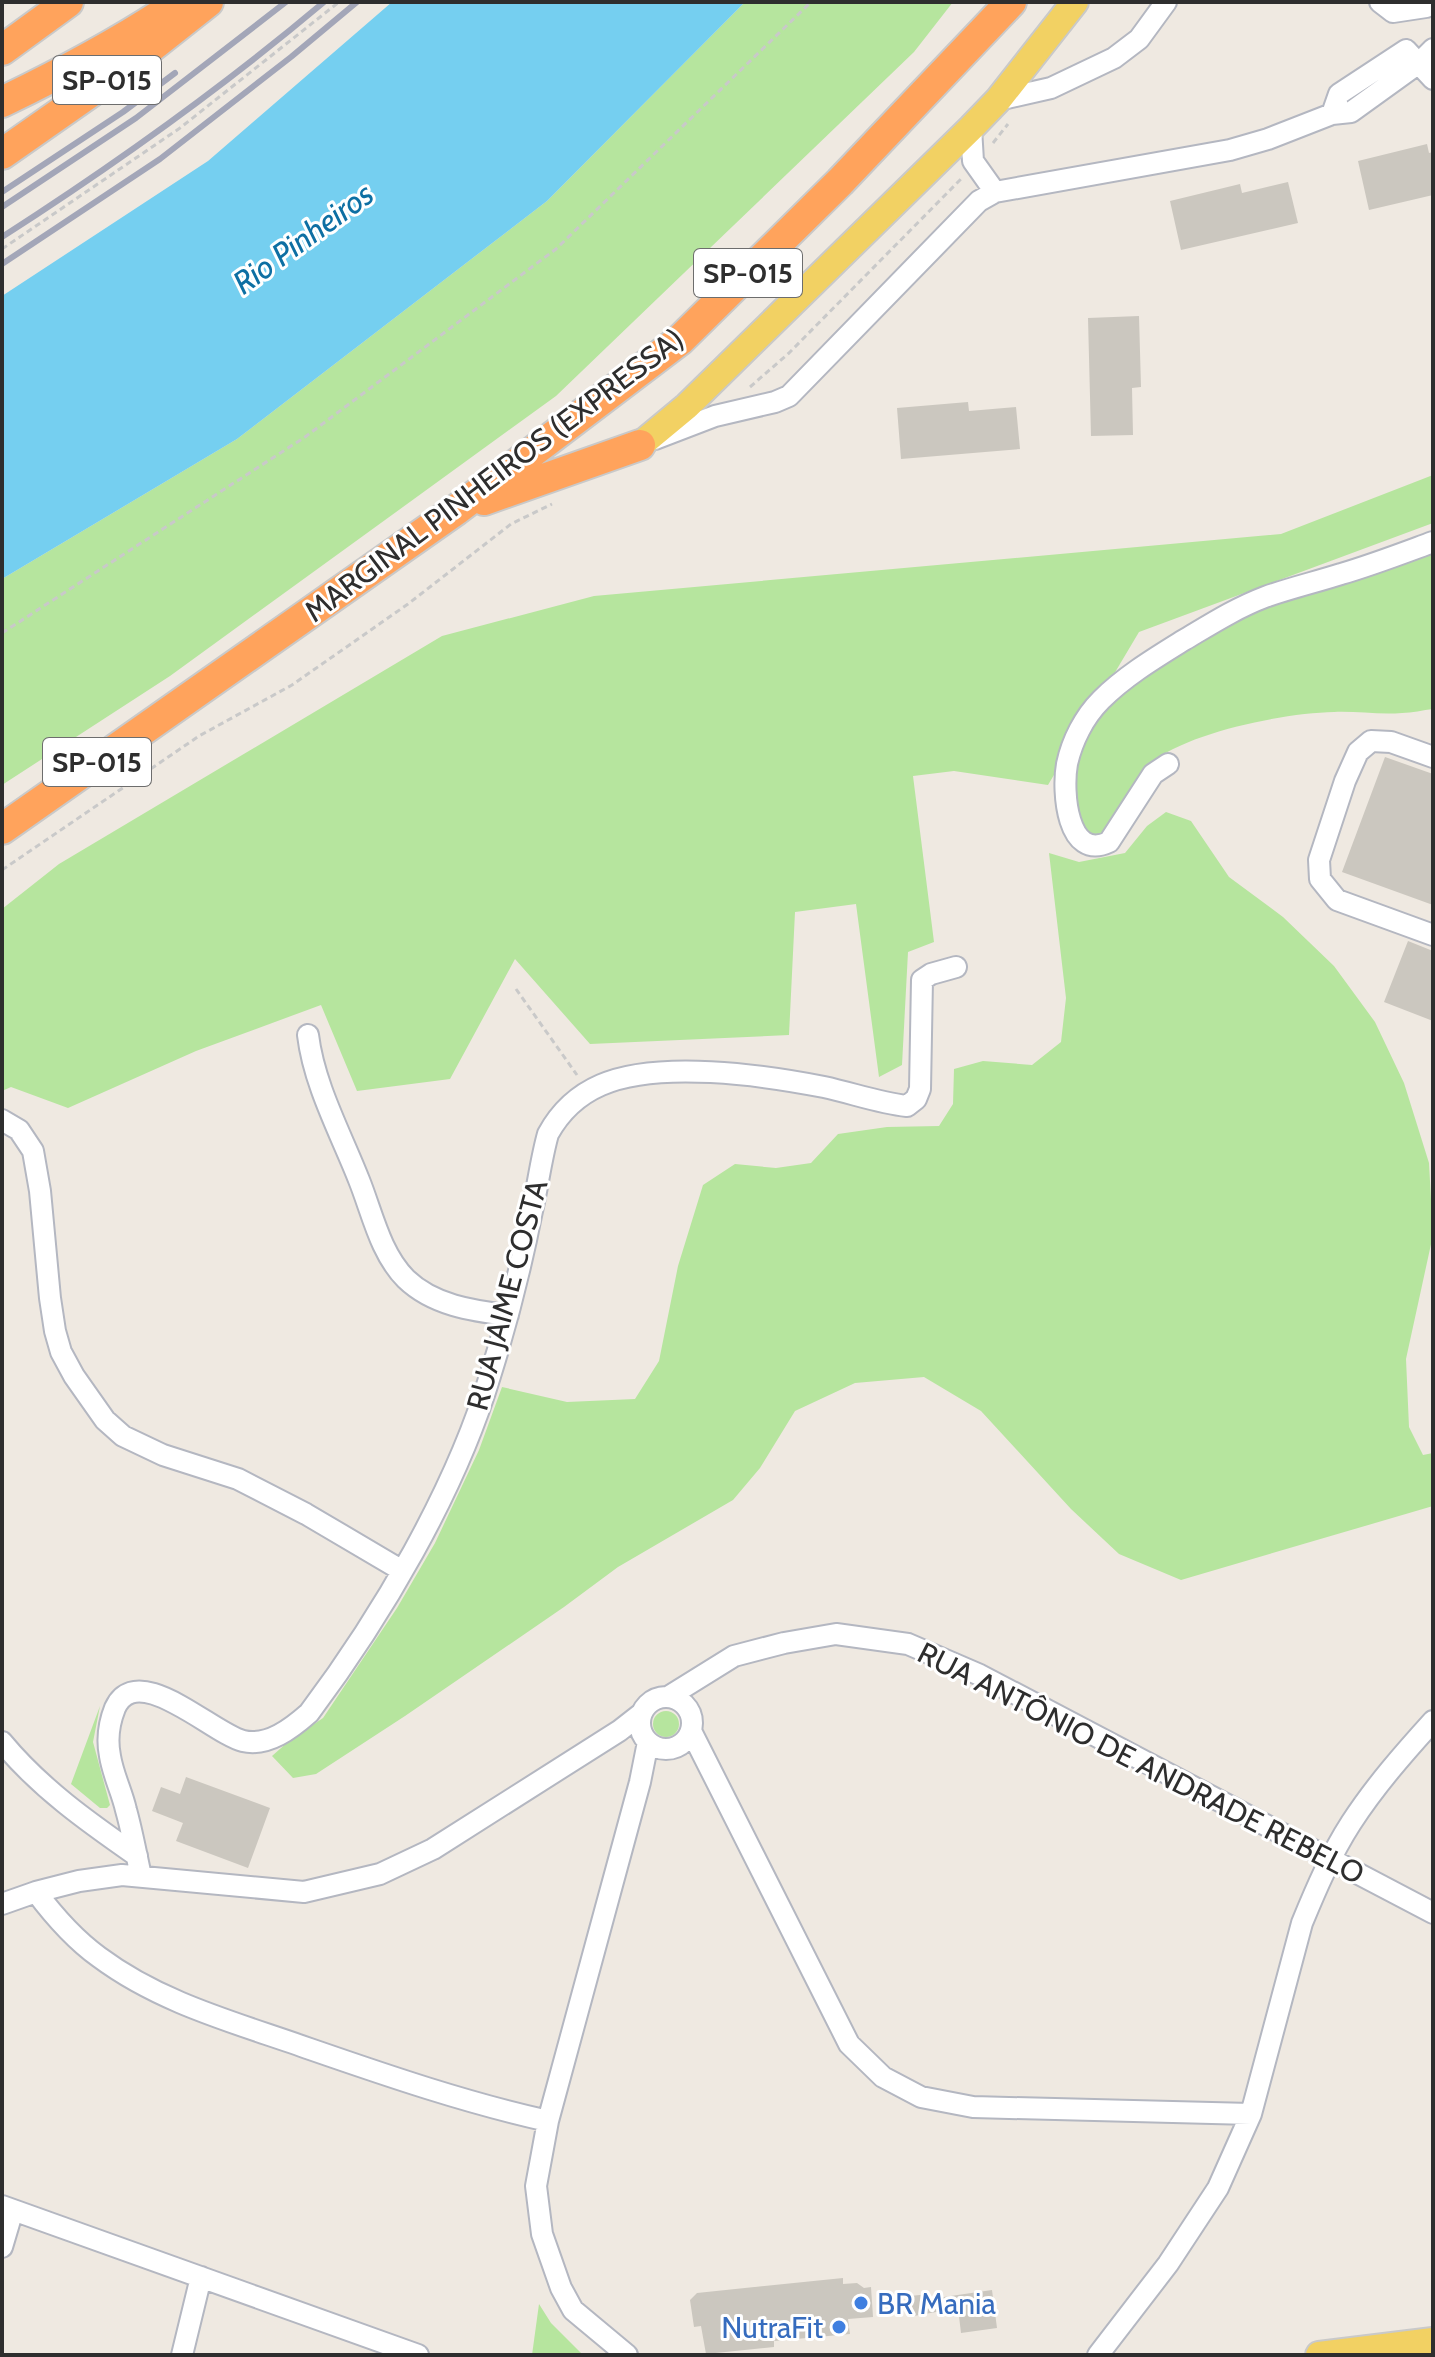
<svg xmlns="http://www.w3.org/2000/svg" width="1435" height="2357" viewBox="0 0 1435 2357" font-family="Cabin,sans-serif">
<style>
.green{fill:#b6e59e}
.water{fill:#75cff0}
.building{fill:#cbc7bf}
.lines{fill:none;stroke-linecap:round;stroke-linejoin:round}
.minor-casing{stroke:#b4b7c1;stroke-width:24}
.major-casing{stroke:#c9c9c9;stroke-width:30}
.highway-casing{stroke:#c9c9c9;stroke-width:34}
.path{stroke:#c9c9c9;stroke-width:3;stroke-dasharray:6 4;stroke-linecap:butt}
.minor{stroke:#fff;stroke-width:20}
.major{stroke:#f2d163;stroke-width:26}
.highway{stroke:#ffa35c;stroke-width:30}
.rail{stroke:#a3a6b8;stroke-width:6}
.shop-dot{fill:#3f7fe0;stroke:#fff;stroke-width:3}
.labels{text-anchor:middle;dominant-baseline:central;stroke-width:6;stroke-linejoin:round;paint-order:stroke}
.shield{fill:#fff;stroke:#6d6d6d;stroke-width:2}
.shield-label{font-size:28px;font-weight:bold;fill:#2e2e2e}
.street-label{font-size:30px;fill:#2e2e2e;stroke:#fff}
.shop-label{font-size:30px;fill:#366cbe;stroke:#fff;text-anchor:start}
.water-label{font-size:32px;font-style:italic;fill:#0d6fa3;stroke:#fff}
</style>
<rect width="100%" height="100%" fill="#efe9e1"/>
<path class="green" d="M745 2H953L914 52 556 396 170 676 2 785V579L237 439 547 201Z
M1433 475V523L1139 632 1048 785 954 771 913 776 934 942 908 952 902 1065 879 1077 856 904 795 912 789 1035 590 1044 515 959 450 1079 357 1091 321 1005 196 1051 68 1108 11 1087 2 1091V909L59 864 442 636 594 596 1281 534Z
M1433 552V709C1423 710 1412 713 1402 713 1380 715 1356 711 1334 712 1284 713 1188 732 1149 764L1103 835C1085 836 1080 823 1077 807 1062 729 1130 684 1188 649 1207 637 1227 624 1247 615 1279 602 1313 593 1346 583 1376 574 1404 563 1433 552Z
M1166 812 1191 821 1229 877 1283 917 1334 966 1375 1022 1404 1083 1429 1163 1433 1235 1406 1359 1409 1427 1423 1455 1433 1453V1506L1181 1580 1119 1554 1071 1509 981 1411 924 1377 855 1383 795 1411 760 1468 733 1500 618 1567 564 1607 405 1716 316 1774 293 1778 272 1756 289 1741 323 1718 397 1608 435 1543 479 1450 502 1387 567 1402 635 1399 659 1361 678 1266 703 1185 735 1164 776 1168 811 1163 838 1134 887 1127 939 1126 953 1104 954 1069 983 1061 1032 1065 1061 1042 1066 998 1049 853 1079 862 1125 853 1147 826Z
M100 1706 93 1742 110 1805 107 1808H100L71 1784Z
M653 1724a13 13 0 1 1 26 0a13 13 0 1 1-26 0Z
M539 2304 551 2323 583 2355H532Z"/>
<path class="water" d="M392 2H745L547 201 237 439 2 579V296L208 161Z"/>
<path class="building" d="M1427 144 1429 153 1433 152V195L1369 210 1358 161Z
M1288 182 1298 223 1181 250 1170 201 1240 184 1242 193Z
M1139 316 1141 387 1132 388 1133 435 1091 436 1088 318Z
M968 402 969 411 1016 407 1020 449 901 459 897 408Z
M1385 757 1433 774V905L1342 872Z
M1408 941 1433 951V1021L1384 1002Z
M186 1777 270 1808 248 1868 176 1841 183 1823 152 1811 161 1787 180 1794Z
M843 2278V2284L857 2283 864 2288 871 2287 873 2317 848 2319 850 2334 774 2341V2347L706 2354 701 2326 694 2327 690 2300 697 2293Z
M992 2290 997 2328 961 2333 958 2308 914 2316 910 2296 929 2294 930 2299Z"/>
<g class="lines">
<g class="minor-casing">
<path id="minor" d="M1380 2 1393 12 1426 7 1433 3
M998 100 1051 88 1114 58 1139 39 1166 2
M1332 114 1339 94 1406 50 1433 79
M971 128 973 161 995 192
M655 439 715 416 775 402 789 396 979 201 995 192 1230 150 1268 139 1332 114 1351 112 1419 63 1433 49
M1433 757 1391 742 1371 741 1358 752 1345 781 1319 860 1320 879 1337 900 1433 935
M1168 764 1153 774 1109 842C1067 862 1062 791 1067 764 1072 741 1084 717 1101 700 1125 676 1155 658 1184 640 1211 624 1236 608 1265 597 1290 588 1316 582 1341 574 1372 565 1403 553 1433 542
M308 1035C314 1085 341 1134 359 1180 372 1212 380 1253 406 1279 433 1305 472 1311 508 1315
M2 1120 19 1130 33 1151 40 1191 50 1298 55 1331 61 1352 74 1376 105 1420 123 1436 163 1455 238 1479 306 1514 401 1570
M668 1697 734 1656 784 1643 836 1634 908 1644 980 1675 1433 1913
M640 1723a26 26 0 1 1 52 0a26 26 0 1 1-52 0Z
M691 1731 849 2044 883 2077 921 2097 973 2107 1251 2114
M2 1742C40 1788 88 1822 137 1856
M141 1876C136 1854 132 1831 126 1810 122 1792 113 1775 110 1756 107 1741 109 1723 115 1708 137 1659 213 1734 243 1741 268 1747 292 1728 309 1713 381 1617 455 1492 490 1376 507 1322 521 1267 532 1211 538 1185 541 1159 548 1134 560 1112 578 1095 601 1085 658 1060 763 1075 824 1087 852 1093 879 1103 907 1106L916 1099 920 1089 922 980 931 974 956 967
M36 1892C54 1916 74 1939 99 1957 162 2004 237 2023 310 2049 388 2076 467 2103 548 2121
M2 1904 36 1892 79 1881 122 1875 304 1892 380 1874 433 1849 619 1731 642 1713
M2 2206 418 2355
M2 2247 13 2210
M182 2355 201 2277
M627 2355 573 2310 561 2288 542 2234 536 2186 548 2121 640 1782 648 1742
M1098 2355 1168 2264 1218 2188 1251 2114 1302 1923C1316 1889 1331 1854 1351 1823 1375 1786 1404 1753 1433 1721"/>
</g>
<g class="major-casing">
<path id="major" d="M640 445 687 406 971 128 998 100 1075 2
M1319 2355 1433 2341"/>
</g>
<g class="highway-casing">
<path id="highway" d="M2 50 68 2
M2 102C60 74 117 44 171 8
M2 154 122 70 208 2
M484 500 640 445
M2 829 456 510 680 340 840 182 1011 2"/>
</g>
<path class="path" d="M993 143 1008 124
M2 249 180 128 339 2
M750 387 789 353 961 179
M2 633 305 437 556 249 811 2
M2 870 199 736 292 685 408 604 511 524 552 504
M516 989 577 1075"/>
<use href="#minor" class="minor"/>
<use href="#major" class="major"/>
<use href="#highway" class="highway"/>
<path class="rail" d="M2 192 123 112 175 73
M2 207 136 118 286 2
M2 237C114 165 222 88 324 2
M2 264 160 159 291 57 357 2"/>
</g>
<g class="shop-dot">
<circle cx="861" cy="2303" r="8"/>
<circle cx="839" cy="2327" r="8"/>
</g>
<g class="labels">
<g class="shield">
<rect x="53" y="56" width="108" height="48" rx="6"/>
<rect x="694" y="249" width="108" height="48" rx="6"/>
<rect x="43" y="738" width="108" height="48" rx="6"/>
</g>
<g class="shield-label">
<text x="107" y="80">SP-015</text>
<text x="748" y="273">SP-015</text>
<text x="97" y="762">SP-015</text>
</g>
<g class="street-label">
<text transform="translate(494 475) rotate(-37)">MARGINAL PINHEIROS (EXPRESSA)</text>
<text transform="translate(507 1295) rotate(-75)">RUA JAIME COSTA</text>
<text transform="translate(1141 1763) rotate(27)">RUA ANTÔNIO DE ANDRADE REBELO</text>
</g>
<g class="shop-label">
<text x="877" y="2303">BR Mania</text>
<text x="823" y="2327" text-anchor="end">NutraFit</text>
</g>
<g class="water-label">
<text transform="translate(303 238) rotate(-36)">Rio Pinheiros</text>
</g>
</g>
<rect width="1435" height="2357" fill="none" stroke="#2e2e2e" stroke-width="8"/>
</svg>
